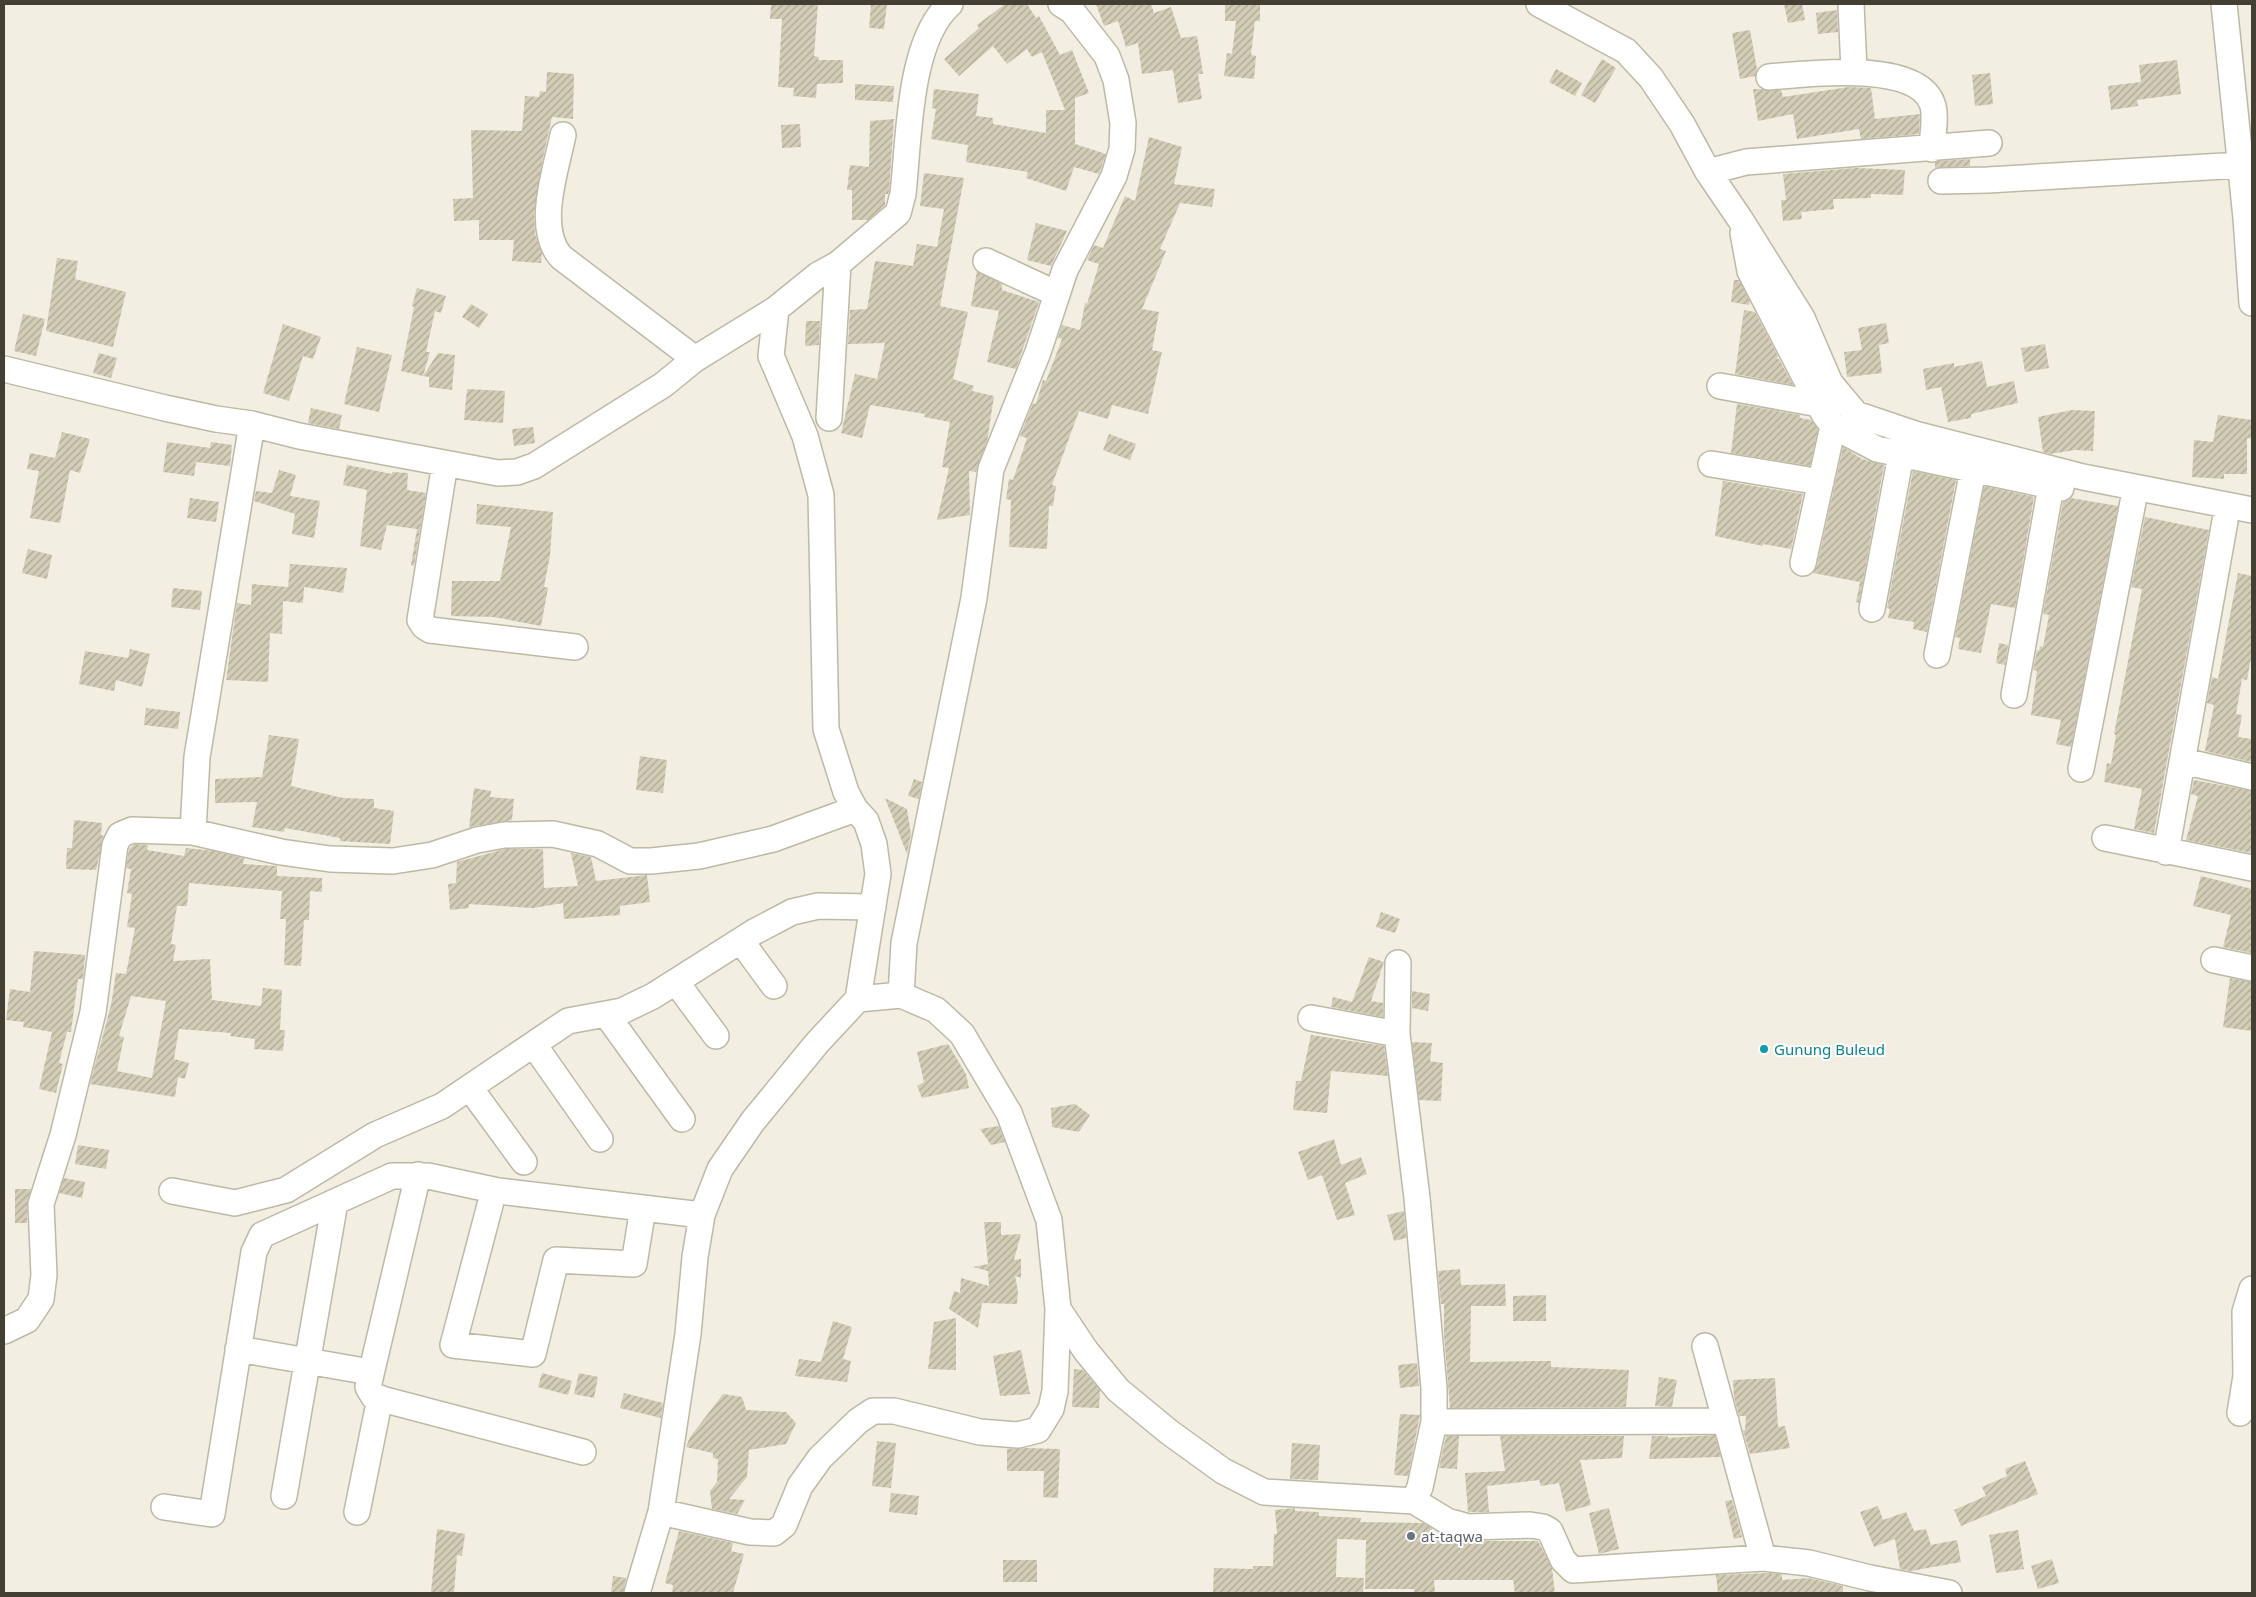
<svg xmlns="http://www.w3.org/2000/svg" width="2256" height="1597" viewBox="0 0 2256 1597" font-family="'Noto Sans',sans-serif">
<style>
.building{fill:url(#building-hatch);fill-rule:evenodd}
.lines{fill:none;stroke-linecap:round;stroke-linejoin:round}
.minor-casing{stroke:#bdb9a4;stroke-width:28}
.minor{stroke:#fff;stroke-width:25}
.culture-dot{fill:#0f9aa8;stroke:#fff;stroke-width:2}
.worship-dot{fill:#6b7280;stroke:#fff;stroke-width:2}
.labels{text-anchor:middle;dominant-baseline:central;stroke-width:4;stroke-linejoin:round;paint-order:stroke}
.culture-label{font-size:15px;fill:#0d838f;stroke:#fff;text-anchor:start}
.worship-label{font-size:15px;fill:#5b616d;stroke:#fff;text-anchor:start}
</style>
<defs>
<pattern id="building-hatch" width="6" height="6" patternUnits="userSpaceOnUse" patternTransform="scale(1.25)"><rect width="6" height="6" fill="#d3cdb7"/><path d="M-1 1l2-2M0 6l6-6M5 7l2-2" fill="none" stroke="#ada895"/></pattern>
</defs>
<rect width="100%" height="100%" fill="#f2efe2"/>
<path class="building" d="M771 4H818L814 56 819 57 818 60H843V83L817 84 816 98 793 96 794 88 778 87 782 19H770Z
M871 4H887L884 29 869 28Z
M1005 4H1027L1036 18 1039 16 1060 55 1072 50 1089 93 1075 98V144L1106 154 1099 174 1074 167 1066 191 1026 178 1028 172 966 162 968 145 931 139 936 109 932 108 934 89 979 94 976 116 993 118V124L1046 133V110H1065L1042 52 1032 57 1027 49 1007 64 993 46 959 76 944 59 979 28 977 25Z
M1096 4H1151L1154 13 1171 7 1181 38 1197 36 1203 74H1198L1202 99 1178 103 1173 70 1142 74 1138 43 1126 47 1118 21 1104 26Z
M1225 4H1260V21H1255L1251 55 1256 56 1254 79 1224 76 1227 53 1232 54 1236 21H1225Z
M1784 4H1802L1805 20 1788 23Z
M1837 10 1838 32 1818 34 1816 13Z
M1750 30 1757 69 1755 76 1740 79 1732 33Z
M1602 59 1616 68 1595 103 1581 95Z
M2177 60 2181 94 2137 100 2138 106 2111 110 2108 86 2141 82 2139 65Z
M1556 69 1582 83 1575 96 1549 82Z
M547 72 574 74 573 119 552 117 542 162 534 214 535 234 542 253 541 263 512 261 514 240H479V220L454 221 453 199 473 198 471 130 522 131 525 96 539 97 540 91 546 92Z
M1990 73 1993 104 1975 106 1972 75Z
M855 84 894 86 893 102 855 100Z
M1849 87 1871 88 1875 119 1920 114 1919 134 1861 139 1859 129 1797 139 1793 114 1758 121 1753 89 1781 90 1783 97Z
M894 119 889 191 888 194H885V205L868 220H852V190H847L850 165 869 167 870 121Z
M800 124 801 147 782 148 781 125Z
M1149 137 1182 147 1174 184 1215 189 1212 207 1180 203 1160 249 1166 251 1142 309 1159 312 1152 350 1162 352 1148 414 1112 405 1108 419 1079 411 1052 485 1056 486 1053 506H1049L1047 549 1009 547 1011 500 1006 499 1009 479 1013 480 1027 438 1020 436 1033 403 1036 404 1043 380 1046 381 1062 339 1058 338 1062 325 1080 330 1085 303 1087 304 1099 264 1087 260 1094 245 1103 248 1125 196 1135 201Z
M1970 159V166L1935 168V163L1939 161Z
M1856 168 1905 170 1903 195 1871 194V198L1833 199 1834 209 1801 212 1802 219 1783 221 1781 200H1786L1783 174Z
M924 173 964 178 940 306 968 312 953 379 974 386 972 391 994 396 987 442 976 472 969 471 970 515 937 520 949 468 942 467 950 422 924 417 925 414 870 405 862 438 841 433 855 374 877 379 885 343 848 344 850 310 867 309 875 261 913 266 917 244 937 247 944 209 920 206Z
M1036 223 1067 231 1051 266 1027 260Z
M57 258 78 261 75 279 126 292 113 347 46 331Z
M977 271 1002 284V290L1039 302 1016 369 987 362 999 311 971 306Z
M1734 280H1739L1750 301 1749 305 1731 302Z
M417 288 446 296 441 313 435 311 426 352H430L423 376 401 371 414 307 412 306Z
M471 304 488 314 479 328 462 317Z
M1744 310 1755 312 1778 356 1777 359H1779L1793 385 1735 374Z
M23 314 45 319 36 356 14 351Z
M806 321H820L819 345 805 346Z
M1886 323 1889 343 1879 345 1882 373 1847 377 1844 352 1862 350 1858 328Z
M283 324 321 337 313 359 303 356 289 401 263 393Z
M2045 344 2049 368 2025 372 2021 348Z
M357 347 392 355 379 412 344 404Z
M99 353 117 358 111 378 93 373Z
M438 353 455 355 452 390 429 387V377L423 376Z
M1982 361 1987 387 2014 381 2018 403 1971 414V418L1948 422 1941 387 1926 390 1923 369 1954 363V367Z
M467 389 505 391 503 423 464 420Z
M1737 404 1800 415V418L1811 420 1818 429 1810 466 1731 453Z
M311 408 342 415 339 429 308 423Z
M2072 410 2095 411 2093 451 2075 450 2050 454 2043 452 2038 417Z
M2218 415 2252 420V439L2247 438V474H2224V479L2192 477 2194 440 2213 442Z
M533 427 535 443 514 446 512 429Z
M62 432 90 439 80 473 70 470 60 523 30 518 39 471 27 469 30 453 55 458Z
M1109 434 1136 444 1130 460 1103 450Z
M167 442 210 448 211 442 232 445 230 466 196 462 194 476 163 472Z
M1843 447 1862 459 1884 465 1859 603 1856 602 1860 582 1813 573 1817 566Z
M347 465 392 474V472L408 473 407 490 426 493 414 566 411 565 417 529 387 525 381 550 360 546 367 490 343 485Z
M279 470 296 475 290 496 320 501 314 538 292 534 295 514 254 501 256 491 272 493Z
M1913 471 1956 480 1927 632 1913 629 1914 622 1888 618 1890 609 1887 608Z
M1723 481 1803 494 1791 549 1763 544V546L1715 536Z
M1984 486 2034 497 2015 608 1991 604 1981 653 1958 649 1960 638 1955 637Z
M190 498 219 502 216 522 187 518Z
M2071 498 2118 506 2071 747 2056 744 2061 720 2031 715 2037 671 2033 670 2037 650 2039 651 2040 646 2043 647 2049 615 2043 614 2063 502Z
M477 504 553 512 550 555 544 587 548 588 541 626 494 617 451 616 452 581H500L511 527 476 524Z
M2145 517 2209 530 2154 833 2134 829 2142 789 2104 782 2107 763 2111 764 2116 735 2114 734 2142 589 2131 587Z
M28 549 52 555 47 579 22 573Z
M290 564 347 568 343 593 304 587 303 603 283 601 282 634 270 633 268 682 226 680 237 603 251 605 252 584 288 587Z
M2238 573 2252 576V653L2247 680 2242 679 2236 714 2242 715 2238 737 2252 739V762L2205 751 2214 705 2207 703 2212 677 2218 679Z
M173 588 202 591 200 610 171 607Z
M1999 643 2008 645 2005 665 1996 663Z
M130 649 150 654 142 687 116 680 114 691 79 684 85 651 128 658Z
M146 708 180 712 178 729 144 725Z
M269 735 299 739 291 786 343 798 374 799V808L394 811 390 844 340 841V838L285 828 284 832 252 827 257 802 215 803V779L262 777Z
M640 756 667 760 663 793 636 790Z
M914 779 922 782 919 799 908 796Z
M2194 780 2252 791V853L2186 840 2198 796 2191 794Z
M474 788 491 791 490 797 514 799 512 820 469 827Z
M885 798 907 809 911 834 907 854Z
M74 820 102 823 101 835 104 836 96 870 66 869 67 848H72Z
M135 844 148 845 147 850 184 856 186 848 214 851 244 858 243 864 277 866V876L322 878V892L310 891 309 920H304L301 966 284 965 286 919H280L282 891 189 883 187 906H177L171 944 176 945 173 961 210 959 212 1000 261 1006 263 988 282 990 280 1030H285L283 1051 254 1049 255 1039 230 1036 231 1033 179 1029 174 1059 189 1063 185 1079 178 1077 175 1097 90 1084 111 1005 116 973 126 974 135 928 127 927 132 894 127 893 131 869 126 868 129 849ZM131 996 166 1001 152 1078 117 1071 124 1037 119 1036Z
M505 849H543L544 888 578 886 571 853 591 857 596 881 647 875 650 902 620 906V915L564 919 563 903 533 908 469 904V908L450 910 448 884 456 883 457 862Z
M2201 876 2252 889V953L2223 947 2231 915 2193 906Z
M1381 912 1400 919 1395 933 1376 927Z
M34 951 85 955 83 979H78L71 1032H67L59 1063 63 1064 56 1093 39 1089 52 1032 23 1027 24 1022 6 1020 10 989 30 992Z
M1369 957 1384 962 1371 1001 1383 1003V1017L1331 1007 1333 997 1352 1002Z
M2230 978 2252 982V1031L2223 1027Z
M1412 991 1430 994 1428 1011 1412 1008Z
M1311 1035 1384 1046 1388 1076 1331 1071 1327 1113 1293 1110 1296 1081H1301Z
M1412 1042 1432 1043 1430 1061 1443 1063 1441 1101 1419 1100Z
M948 1044 966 1074 969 1088 922 1098 917 1086 924 1082 917 1052Z
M1075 1104 1090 1115 1079 1132 1052 1127 1051 1108Z
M999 1126 1005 1142 991 1145 980 1129Z
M1334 1139 1341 1165 1361 1157 1367 1174 1345 1183 1355 1215 1337 1220 1322 1175 1308 1180 1298 1152Z
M78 1145 109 1150 106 1169 75 1164Z
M64 1178 85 1182 82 1198 59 1193Z
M15 1189H31L27 1204V1223H15Z
M1404 1211 1406 1238 1394 1241 1387 1215Z
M984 1222H1001V1235L1021 1234 1014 1260 1021 1259V1278L1015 1276 1018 1292 1017 1304 982 1303 978 1328 949 1309 954 1291 960 1293 961 1278 989 1286 988 1271 973 1267 988 1264Z
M1460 1269 1461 1285 1505 1284 1506 1306H1471L1470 1362 1551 1361V1367L1629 1370 1626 1407 1450 1408 1444 1334V1304H1441L1438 1271Z
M1546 1295V1321H1513V1296Z
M956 1318V1370L928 1369 934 1322Z
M833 1321 852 1327 843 1359 851 1361 847 1382 795 1376 799 1359 821 1362Z
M1021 1350 1030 1394 1000 1396 993 1356Z
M1417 1363 1419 1386 1400 1388 1398 1365Z
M1074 1369 1083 1370 1100 1390 1099 1408 1072 1407Z
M542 1373 572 1381 568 1395 538 1387Z
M579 1373 598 1377 594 1398 574 1394Z
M1659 1377 1677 1380 1672 1407 1655 1406Z
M1775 1378 1778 1427 1785 1426 1790 1448 1750 1454 1743 1430H1745L1746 1416H1739L1734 1397 1733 1380Z
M624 1393 663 1403 661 1418 620 1408Z
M723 1394 742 1397 746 1410 786 1412 796 1423 786 1444 749 1450 747 1477 729 1499 745 1500 737 1514 712 1509 710 1491 717 1482 718 1459 713 1458V1453L686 1447 690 1437Z
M1400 1414 1420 1415 1408 1476 1394 1475Z
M1715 1435 1721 1457 1649 1459 1652 1436H1668V1438Z
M1446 1436H1459L1457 1469 1439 1468Z
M1500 1436H1624L1622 1458 1580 1460 1591 1505 1566 1512 1559 1483 1541 1486 1539 1480 1487 1486 1489 1512H1468L1465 1473 1505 1471Z
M877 1441 896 1443 891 1488 872 1486Z
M1292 1443 1320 1445 1318 1480 1290 1479Z
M1026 1448 1060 1449 1058 1498 1043 1497 1044 1471H1007V1449Z
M2025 1461 2038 1494 1961 1526 1954 1510 1986 1496 1982 1487 2007 1476 2005 1469Z
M891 1493 919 1496 917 1515 889 1512Z
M1732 1500 1742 1537 1734 1539 1725 1501Z
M1878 1506 1883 1520 1906 1512 1914 1531 1926 1529 1931 1545 1957 1540 1961 1562 1911 1571 1900 1569 1895 1539 1874 1547 1860 1512Z
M1295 1508V1511L1319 1512V1516L1361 1518 1360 1522 1423 1523 1432 1528 1431 1534 1464 1541H1538L1552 1568 1555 1593H1515L1513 1580H1434L1435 1593H1414V1589H1365L1366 1540 1337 1539 1336 1577 1364 1578 1363 1593H1213L1214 1568 1253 1569V1566H1273L1274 1534H1277L1275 1510Z
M1609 1508 1619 1549 1599 1554 1589 1513Z
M437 1529 465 1534 462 1556 457 1555 454 1593H431Z
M2018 1530 2024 1569 1996 1573 1989 1535Z
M679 1531 733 1543 731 1551 744 1554 733 1593H672L673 1585 665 1583Z
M2052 1559 2059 1583 2038 1589 2031 1566Z
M1003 1560H1037V1582H1003Z
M1768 1573 1782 1574V1580L1809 1578 1843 1586V1593H1718L1716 1575Z
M613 1576 626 1578 623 1593H611Z"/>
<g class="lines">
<g class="minor-casing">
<path id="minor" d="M1539 4 1626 51 1651 78 1682 124 1708 172 1740 219 1802 318 1830 383 1856 414 1915 434 2083 477 2252 510
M1851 4 1854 71
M2224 4 2246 218 2252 303
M1769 77C1807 74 1915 60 1932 103 1937 116 1932 136 1932 149
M563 135C556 170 535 228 561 257L695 359
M1708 172 1746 162 1989 143
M1941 181 1988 180 2241 165
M1743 233 1750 271 1824 414 1833 426 1877 449 2061 488
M986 261 1057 294
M776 309 771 356 805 436 821 495 826 729 846 792 855 809 866 821 874 844 878 874 858 999 901 995 904 943 974 598 991 469 1038 352 1065 270 1114 176 1122 149 1123 123 1116 80 1107 56 1072 11 1061 4
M4 369 165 408 216 419 252 424 299 436 498 473 517 472 534 466 663 385 695 359 776 309 818 275 838 264 898 213 903 194C909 141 908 41 950 4
M1720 386 1819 404
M829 418 838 264
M445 463 420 620 424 626 430 630 575 647
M1711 464 1821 482
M1803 563 1833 426
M1872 609 1901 455
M1937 655 1973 470
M2014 695 2051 486
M2183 761 2252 777
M2081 769 2133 502
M193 832 281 852 330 859 393 861 432 855 477 840 504 835 553 834 598 844 630 861H651L699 856 773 839 855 809
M2105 838 2252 868
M2166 852 2225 521
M741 941 774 986
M2214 960 2252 968
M676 982 716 1036
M901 995 936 1010 962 1034 1009 1113 1049 1220 1058 1309 1086 1351 1118 1390 1169 1432 1223 1471 1264 1492 1414 1501 1420 1487 1434 1422V1388L1417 1198 1397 1034 1398 963
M606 1014 682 1119
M1311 1018 1397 1034
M534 1045 600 1139
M470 1088 524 1162
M418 1175 368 1387 374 1397 583 1452
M494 1190 453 1345 533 1354 556 1260 634 1264 643 1208
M172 1191 235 1203 286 1190 375 1135 442 1106 568 1021 622 1011 653 996 754 932 792 912 818 906 873 907
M4 1331 27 1320 41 1299 44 1275 41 1204 63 1135 93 1012 115 845 120 835 132 830 193 832 197 757 252 424
M1705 1346 1763 1558
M238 1349 370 1372
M2240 1413 2246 1376 2245 1312 2252 1289
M1434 1422 1726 1421
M284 1496 335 1202
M1414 1501 1447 1521 1468 1527 1530 1525 1543 1527 1550 1531 1563 1560 1573 1570 1763 1558 1809 1563 1870 1578 1949 1593
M164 1507 212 1514 254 1252 262 1235 392 1176H428L498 1191 702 1215
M357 1512 380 1398
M661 1512 750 1532 774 1533 784 1525 800 1486 820 1458 858 1421 873 1411H894L980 1432 1018 1435 1038 1430 1051 1409 1055 1391 1058 1309
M637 1593 661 1512 688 1334 695 1257 702 1215 720 1169 753 1121 817 1043 858 999"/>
</g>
<use href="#minor" class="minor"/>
</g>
<circle class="culture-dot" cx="1764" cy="1049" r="5"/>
<circle class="worship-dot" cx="1411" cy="1536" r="5"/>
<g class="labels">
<g class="culture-label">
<text x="1774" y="1049">Gunung Buleud</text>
</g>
<g class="worship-label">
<text x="1421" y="1536">at-taqwa</text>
</g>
</g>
<rect width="2256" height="1597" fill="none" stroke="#433f32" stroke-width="10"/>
</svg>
